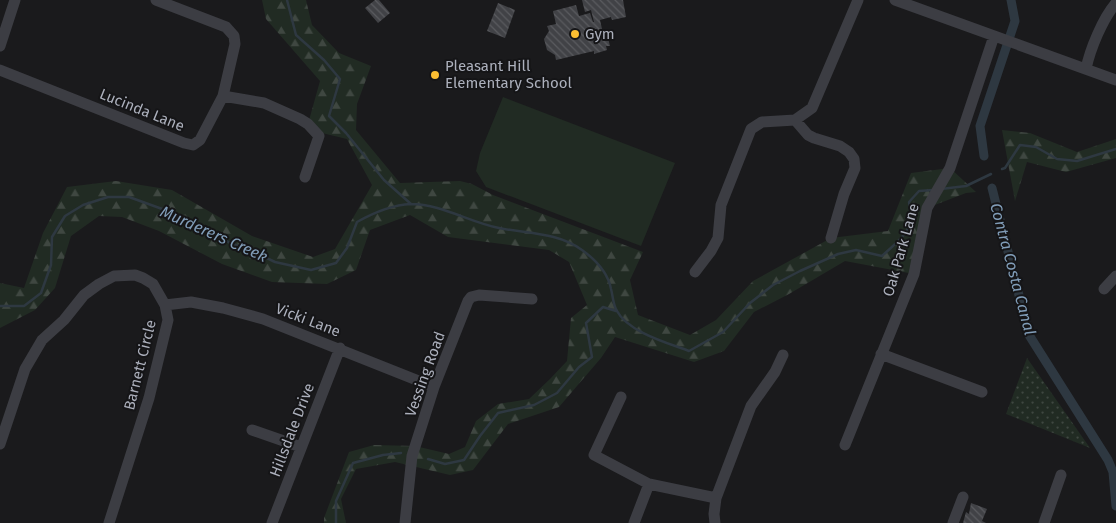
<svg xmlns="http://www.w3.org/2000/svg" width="1116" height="523" viewBox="0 0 1116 523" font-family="'Fira Sans',sans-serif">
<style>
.grass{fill:url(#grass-dots)}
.forest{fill:url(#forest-firs)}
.pitch{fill:#212b23}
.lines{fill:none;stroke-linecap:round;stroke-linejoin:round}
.stream{stroke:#2e3841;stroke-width:2.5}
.canal{stroke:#2e3841;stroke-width:9}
.building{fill:url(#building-back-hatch)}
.minor{stroke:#3c3d43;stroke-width:11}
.poi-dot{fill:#fcbe32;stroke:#151517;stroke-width:2}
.labels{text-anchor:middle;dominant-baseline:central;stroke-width:4;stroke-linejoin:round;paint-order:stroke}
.poi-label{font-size:15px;fill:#acb0bc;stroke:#151517;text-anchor:start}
.street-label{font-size:15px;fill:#acb0bc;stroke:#151517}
.water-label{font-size:16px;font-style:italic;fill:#819db8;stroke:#151517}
</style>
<defs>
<pattern id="grass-dots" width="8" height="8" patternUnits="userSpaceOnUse" patternTransform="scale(1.25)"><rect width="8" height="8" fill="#212b23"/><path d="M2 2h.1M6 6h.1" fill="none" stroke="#3f4741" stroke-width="1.8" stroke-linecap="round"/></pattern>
<pattern id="forest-firs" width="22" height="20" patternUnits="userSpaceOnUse" patternTransform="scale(1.25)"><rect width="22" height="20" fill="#212b23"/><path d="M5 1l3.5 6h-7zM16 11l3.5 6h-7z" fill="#3f4741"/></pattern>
<pattern id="building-back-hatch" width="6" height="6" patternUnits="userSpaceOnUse" patternTransform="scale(1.25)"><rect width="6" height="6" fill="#414246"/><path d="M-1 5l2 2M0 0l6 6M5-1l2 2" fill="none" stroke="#5a5b5f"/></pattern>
</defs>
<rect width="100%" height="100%" fill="#1a1a1c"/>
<path class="grass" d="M1027 358 1090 448 1006 414Z"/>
<path class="forest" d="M262 0H306L312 25 339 53 371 66 357 104 356 130 400 183 460 181 472 184 493 195 643 252 630 280 638 315 690 335 716 320 753 281 831 238 888 231 911 173 950 168 976 192 966 193 927 208 914 274 845 261 789 294 754 312 724 351 694 362 615 337 601 358 559 407 508 424 473 470 450 475 395 462 356 469 341 499 346 523H324V518L349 452 374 445 415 446 449 454 465 447 476 421 498 404 529 399 550 379 567 361 571 318 587 305 569 262 549 250 448 237 410 215 370 230 356 270 327 284 272 282 222 264 159 231 122 217 99 216 71 236 55 288 35 310 0 328V283L24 288 43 233 67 187 116 181 172 190 252 236 313 257 335 249 372 185 347 139 322 133 308 124 320 81 266 19Z
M1002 130 1030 133 1077 152 1116 139V158L1066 172 1027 162 1015 201Z"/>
<path class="pitch" d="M503 97 675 163 641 246 486 187 476 171 480 153Z"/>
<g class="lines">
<path class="stream" d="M287 0 296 35 324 60 340 79 329 116 346 133 384 180 411 204
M1002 169 1005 168 1020 145 1036 147 1057 159 1077 161 1116 149
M941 189 966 186 991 174
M0 306H24L41 293 51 265 52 237 65 216 83 205 108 197H129L165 210 200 225 230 243 248 249 275 262 311 270 336 263 347 248 357 222C373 213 391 205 411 204 441 204 469 222 499 228 528 234 557 232 582 250 596 260 608 273 611 289 613 296 613 305 617 311 628 332 668 343 689 351L723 332 750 303 773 285 800 271 838 254 856 250 882 256C902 237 915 232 909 202L919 191 933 190
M428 459 445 464 464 460 480 436 498 413 534 405 557 393 579 367 592 357 586 323 603 307 616 311
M336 523V501L353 463 383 455 401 453"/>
<path class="canal" d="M984 156 980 126 1015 21 1011 0
M992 188 1029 335 1108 460 1113 472 1116 506"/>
</g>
<path class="building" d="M375 0H379L390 13 378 23 365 8Z
M582 0H623L626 17 612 20 611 17 600 20 604 38H608L610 46H606L607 50 594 54V51L556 60 555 55 547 50 544 39 549 31 547 26 556 24 553 11 576 5 579 16 590 13 593 22H594L591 10 585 12Z
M498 3 515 10 505 38 487 31Z
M971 503 987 509 982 521 986 523H963L966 512 969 514Z"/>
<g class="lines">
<path class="minor" d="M895 0 1116 80
M0 46 15 0
M1086 69C1090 49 1103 18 1116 3
M0 70 184 143 193 145 200 140 223 96 235 44 234 36 226 27 156 0
M223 96 264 103 300 119 308 124 319 136 305 177
M795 120 808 135 814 138 840 146 849 152 854 159 855 168 844 194 831 238
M695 272 711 251 718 238 721 205 751 129 762 122 795 120 812 108 858 0
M1104 289 1116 276
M165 305 191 302 223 308 263 319 434 387
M881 354 982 392
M621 397 594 455 649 484 716 498
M252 430 301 447
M0 444 25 369 42 340 64 320 84 295 99 284 114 276 135 275 143 278 153 284 165 305 168 320 149 398 109 523
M845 445 914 274 927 208 950 168 994 36
M272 523 340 348
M405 523 412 456 434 387 468 301 471 297 479 295 532 299
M634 523 649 484
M715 523 714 514 716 498 751 406 775 372 783 355
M953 523 963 497
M1044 523 1061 475"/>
</g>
<g class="poi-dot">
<circle cx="575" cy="34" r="5"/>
<circle cx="435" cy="75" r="5"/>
</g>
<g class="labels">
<g class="poi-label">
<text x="585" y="34">Gym</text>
<text x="445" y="66">Pleasant Hill<tspan x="445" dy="17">Elementary School</tspan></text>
</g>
<g class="street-label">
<text transform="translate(142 110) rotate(22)">Lucinda Lane</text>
<text transform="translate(901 250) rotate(-74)">Oak Park Lane</text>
<text transform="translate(308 320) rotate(21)">Vicki Lane</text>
<text transform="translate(140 365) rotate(-76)">Barnett Circle</text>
<text transform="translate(425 374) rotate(-70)">Vessing Road</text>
<text transform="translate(292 430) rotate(-69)">Hillsdale Drive</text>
</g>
<g class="water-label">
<text transform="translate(214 234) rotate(24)">Murderers Creek</text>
<text transform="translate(1013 269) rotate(75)">Contra Costa Canal</text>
</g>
</g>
</svg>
